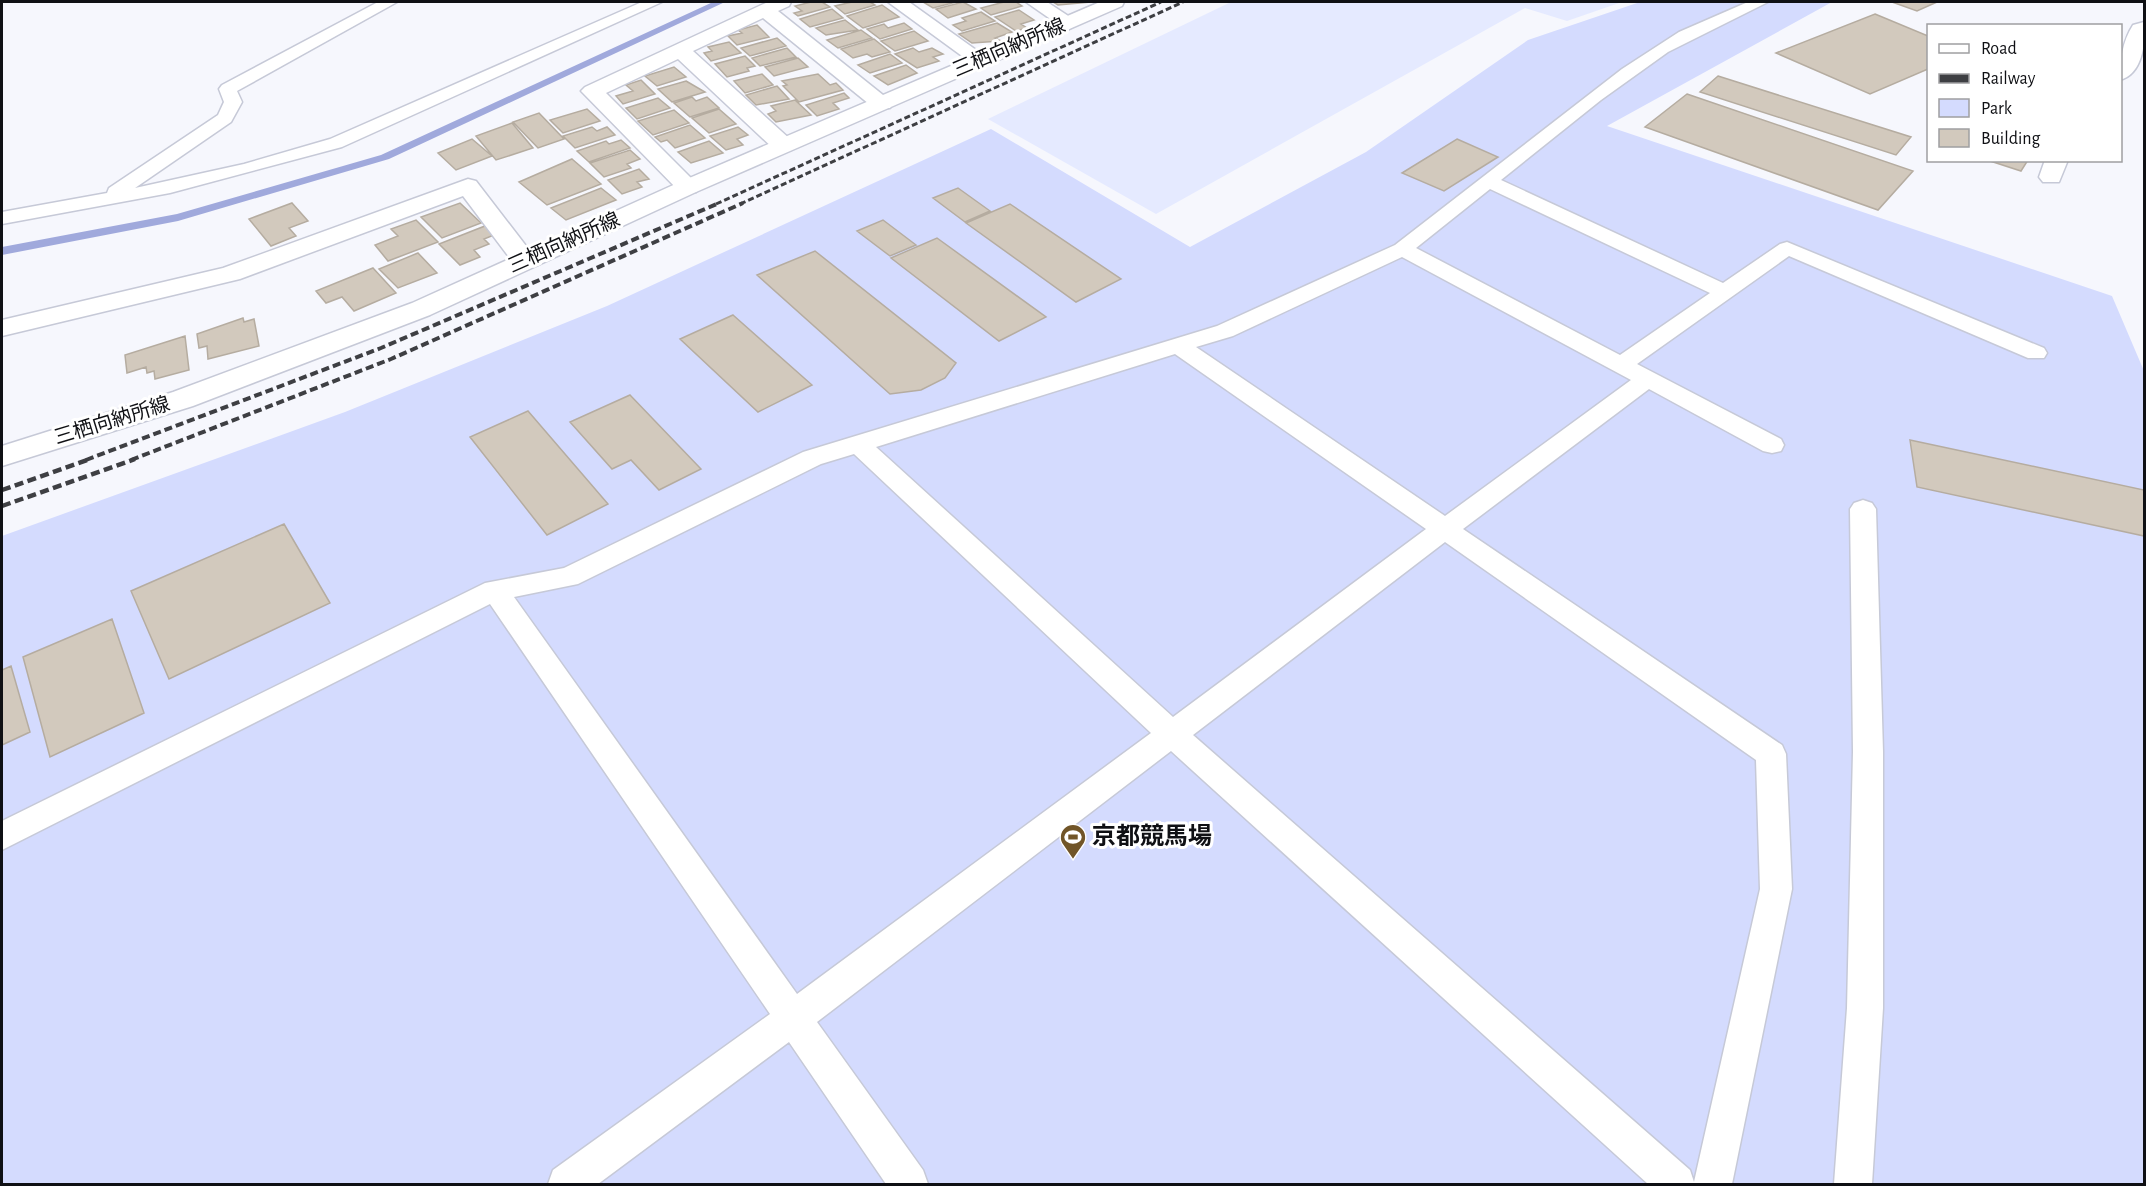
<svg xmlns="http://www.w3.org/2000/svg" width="2146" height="1186" viewBox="0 0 2146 1186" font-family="'Alegreya Sans','Noto Sans JP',sans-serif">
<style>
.built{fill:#e5eaff}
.green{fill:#d4dbfe}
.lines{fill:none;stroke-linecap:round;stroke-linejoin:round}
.stream{fill:#a0a9dc;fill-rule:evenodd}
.building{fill:#d2c9bd;stroke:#b5aca0;stroke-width:1.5}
.service-casing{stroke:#c6c9d7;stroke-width:3}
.minor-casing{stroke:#c6c9d7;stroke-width:3}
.secondary-casing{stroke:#c6c9d7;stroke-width:3}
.service{fill:#fff;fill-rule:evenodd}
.minor{fill:#fff;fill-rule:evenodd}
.secondary{fill:#fff;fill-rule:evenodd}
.rail-far2{stroke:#3e3f43;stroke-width:3;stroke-dasharray:6 3;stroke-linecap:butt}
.rail-far1{stroke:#3e3f43;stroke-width:4;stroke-dasharray:8 4;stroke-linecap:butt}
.rail{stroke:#3e3f43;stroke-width:4.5;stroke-dasharray:9 4.5;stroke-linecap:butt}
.labels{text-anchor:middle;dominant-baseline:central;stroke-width:6;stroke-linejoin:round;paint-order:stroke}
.far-street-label{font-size:20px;fill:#0f1014;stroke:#fff}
.poi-label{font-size:24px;font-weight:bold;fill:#0f1014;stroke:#fff;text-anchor:start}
</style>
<rect width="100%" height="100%" fill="#f6f7fd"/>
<path class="built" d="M1231 2H1622L1567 21 1525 8 1156 214 988 119Z"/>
<path class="green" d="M1640 2H1832L1607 126 2112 296 2144 371V1184H2V536L345 412 607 306 991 129 1190 247 1366 152 1528 40Z"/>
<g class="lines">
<path class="stream" d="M713 2H725L389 159 178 221 2 255V247L177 214 381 155Z"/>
</g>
<path class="building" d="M811 2H822L830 7 798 16 794 13 802 11 795 6Z
M852 2H870L875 5 845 14 835 6Z
M923 2H956L933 8Z
M963 2 976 9 948 18 936 9Z
M1004 2H1016L1022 6 991 15 981 8Z
M1053 2H1091L1058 5Z
M1892 2H1937L1917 11Z
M882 5 899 17 863 28 847 16Z
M832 9 843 18 810 27 800 19Z
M1019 10 1034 20 1021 24 1027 28 1016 31 995 17Z
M981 12 995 21 962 31 953 25 966 21 962 18Z
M1875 14 1928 36V69L1870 94 1776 53Z
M845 20 858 30 826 35 816 28Z
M904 23 912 29 880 39 867 29 884 24 888 28Z
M997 23 1012 32 995 38 1001 41 972 43 959 34Z
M757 25 769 37 737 45 728 36 742 33 738 30Z
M861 30 872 38 838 48 827 40Z
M914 31 928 41 895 51 881 41Z
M777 38 786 46 750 56 741 48Z
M874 39 890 52 872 57 867 54 853 58 841 49Z
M729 42 741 53 711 61 704 53 712 51 708 47Z
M787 48 796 57 760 66 752 58Z
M913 48 919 52 932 48 943 54 933 57 939 61 917 68 895 54Z
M890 54 902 63 870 73 858 65Z
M745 56 755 66 747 68 749 71 727 77 715 64Z
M798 58 808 67 774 76 765 67Z
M906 65 917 73 888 85 874 76Z
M674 67 686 77 657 86 645 76Z
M762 74 773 85 745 93 734 81Z
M818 74 830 85 836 83 843 90 799 102 783 86 787 85 782 81Z
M1718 76 1911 137 1896 155 1700 92Z
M641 80 655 94 623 104 616 96 633 91 626 85Z
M686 81 705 92 672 102 658 89Z
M777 86 789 99 756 105 746 95Z
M844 93 849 98 833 103 839 109 817 116 806 105Z
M1687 94 1913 171 1878 210 1645 127Z
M692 97 696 101 707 97 719 108 690 117 674 103Z
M658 98 670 108 637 119 626 108Z
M795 100 811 115 776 122 768 114 776 111 771 106Z
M587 109 600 121 563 133 550 120Z
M719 109 736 124 709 133 692 118Z
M674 110 689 123 653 135 638 121Z
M539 113 564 139 538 148 513 122Z
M512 123 533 148 496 160 476 136Z
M690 125 705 138 675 148 667 140 661 142 655 137Z
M592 127 597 131 607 127 615 135 575 148 563 136Z
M738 127 748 135 737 139 743 145 726 150 710 136Z
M472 139 492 156 456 170 438 153Z
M1457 139 1498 157 1444 191 1402 173Z
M621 140 630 148 589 162 577 151 606 141 609 144Z
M709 141 723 153 691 163 678 152Z
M630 150 640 159 627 164 631 168 604 177 590 163Z
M572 159 601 184 547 205 519 182Z
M1987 160H2028L2021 171Z
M639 169 649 179 637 182 642 187 622 194 608 180Z
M601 188 616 200 566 220 551 208Z
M958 188 990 211 965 222 933 198Z
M292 203 308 221 289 228 296 236 271 246 249 219Z
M460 203 481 223 442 238 421 217Z
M1010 204 1121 279 1076 302 966 223Z
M416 220 438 242 388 261 375 245 398 236 391 229Z
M883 220 916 245 890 256 857 231Z
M485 226 494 235 484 239 489 244 474 250 480 257 460 265 439 244Z
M937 238 1046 317 999 341 891 258Z
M815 251 956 363 945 378 921 390 890 394 757 275Z
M418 253 437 273 398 288 379 269Z
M373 268 396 293 354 311 342 297 326 303 316 291Z
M733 315 812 385 758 412 680 339Z
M243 318 244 322 254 319 259 346 208 359 207 346 199 348 197 334Z
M185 336 189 370 155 379 154 371 147 373 146 367 127 373 125 355Z
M630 395 701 469 659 490 631 460 612 469 570 422Z
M528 411 608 504 547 535 470 437Z
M1910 440 2144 490V536L1917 487Z
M284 524 330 603 169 679 131 591Z
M112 619 144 713 50 757 23 657Z
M11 666 30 732 2 745V670Z"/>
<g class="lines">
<g class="service-casing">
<path id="service" d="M378 2H397L237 91 242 102 231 122 135 188 244 164 330 139 642 2H662L342 147 170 193 2 224V212L107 193 109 188 218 115 224 102 219 89 222 85Z
M1748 2H1768L1668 52 1601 100 1501 180 1723 283 1780 244 1787 242 2044 348 2047 353 2044 358H2028L1789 256 1637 364 1781 439 1784 445 1781 451 1772 453 1763 451 1649 389 1463 529 1782 745 1786 754 1792 889 1732 1184H1648L1171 751 817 1022 923 1170 928 1184H886L789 1042 598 1184H548L553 1170 770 1014 490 604 2 850V821L485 583 564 568 803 452 1217 326 1395 245 1622 69 1679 32ZM1490 189 1710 293 1620 355 1416 248ZM1402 257 1631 380 1445 516 1196 347 1233 336ZM1175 354 1426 529 1173 717 876 447ZM854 454 1151 733 797 994 514 597 578 584 821 464ZM1445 542 1756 760 1760 889 1694 1182 1690 1170 1193 735Z
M1863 500 1872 503 1876 509 1883 752V1008L1872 1184H1834L1847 1008 1853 752 1850 509 1854 503Z"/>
</g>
<g class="minor-casing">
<path id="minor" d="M768 2H791L789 6 778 11 893 103 890 108H874L763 18 693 51 791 140 794 145 791 150H775L678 59 606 93 700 187 696 192H680L581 91 585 87Z
M888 2H909L990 60 987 64H973Z
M1026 2H1047L1079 23 1069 29 1062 27Z
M2144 22C2146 41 2143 74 2120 80 2120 61 2122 42 2133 25Z
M2045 160H2068L2059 182H2043L2039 177Z
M468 179 476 181 533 255 537 260 533 265 524 268 515 265 463 196 240 279 2 336V320L223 268Z"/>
</g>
<g class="secondary-casing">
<path id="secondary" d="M1100 2H1124L1122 6 696 192 430 315 193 406 2 466V446L173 392 412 303 680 182Z"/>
</g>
<use href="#service" class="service"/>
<use href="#minor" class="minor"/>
<use href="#secondary" class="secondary"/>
<path class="rail-far2" d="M716 204 1161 2
M740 204 1183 2"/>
<path class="rail-far1" d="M86 460 381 348 719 203
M131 460 391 359 743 203"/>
<path class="rail" d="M2 490 90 459
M2 506 135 459"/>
</g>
<defs>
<g id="stadium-pin" transform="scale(1.35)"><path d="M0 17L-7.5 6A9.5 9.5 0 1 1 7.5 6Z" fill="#715528" stroke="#fff"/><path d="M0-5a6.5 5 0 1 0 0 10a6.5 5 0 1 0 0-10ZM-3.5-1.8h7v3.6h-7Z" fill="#fff"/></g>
</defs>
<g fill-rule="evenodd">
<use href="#stadium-pin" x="1073" y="837"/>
</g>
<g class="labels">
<g class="far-street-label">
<text transform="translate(1009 48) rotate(-23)">三栖向納所線</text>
<text transform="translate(564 243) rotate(-24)">三栖向納所線</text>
<text transform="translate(112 421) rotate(-17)">三栖向納所線</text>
</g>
<g class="poi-label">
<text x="1092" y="837">京都競馬場</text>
</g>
</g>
<rect width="2146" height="1186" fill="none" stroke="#0f1014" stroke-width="6"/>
<rect x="1927" y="24" width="195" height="138" fill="#ffffff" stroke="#9f9fa1" stroke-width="1.5"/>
<rect x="1939" y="44" width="30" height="9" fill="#ffffff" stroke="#9f9fa1" stroke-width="1.5"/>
<text x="1981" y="54" font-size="18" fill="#0f1014">Road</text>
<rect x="1939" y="74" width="30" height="9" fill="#3e3f43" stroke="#9f9fa1" stroke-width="1.5"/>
<text x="1981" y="84" font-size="18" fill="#0f1014">Railway</text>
<rect x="1939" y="99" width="30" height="18" fill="#d4dbfe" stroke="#9f9fa1" stroke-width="1.5"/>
<text x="1981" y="114" font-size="18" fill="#0f1014">Park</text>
<rect x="1939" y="129" width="30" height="18" fill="#d2c9bd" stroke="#9f9fa1" stroke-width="1.5"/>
<text x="1981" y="144" font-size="18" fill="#0f1014">Building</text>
</svg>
